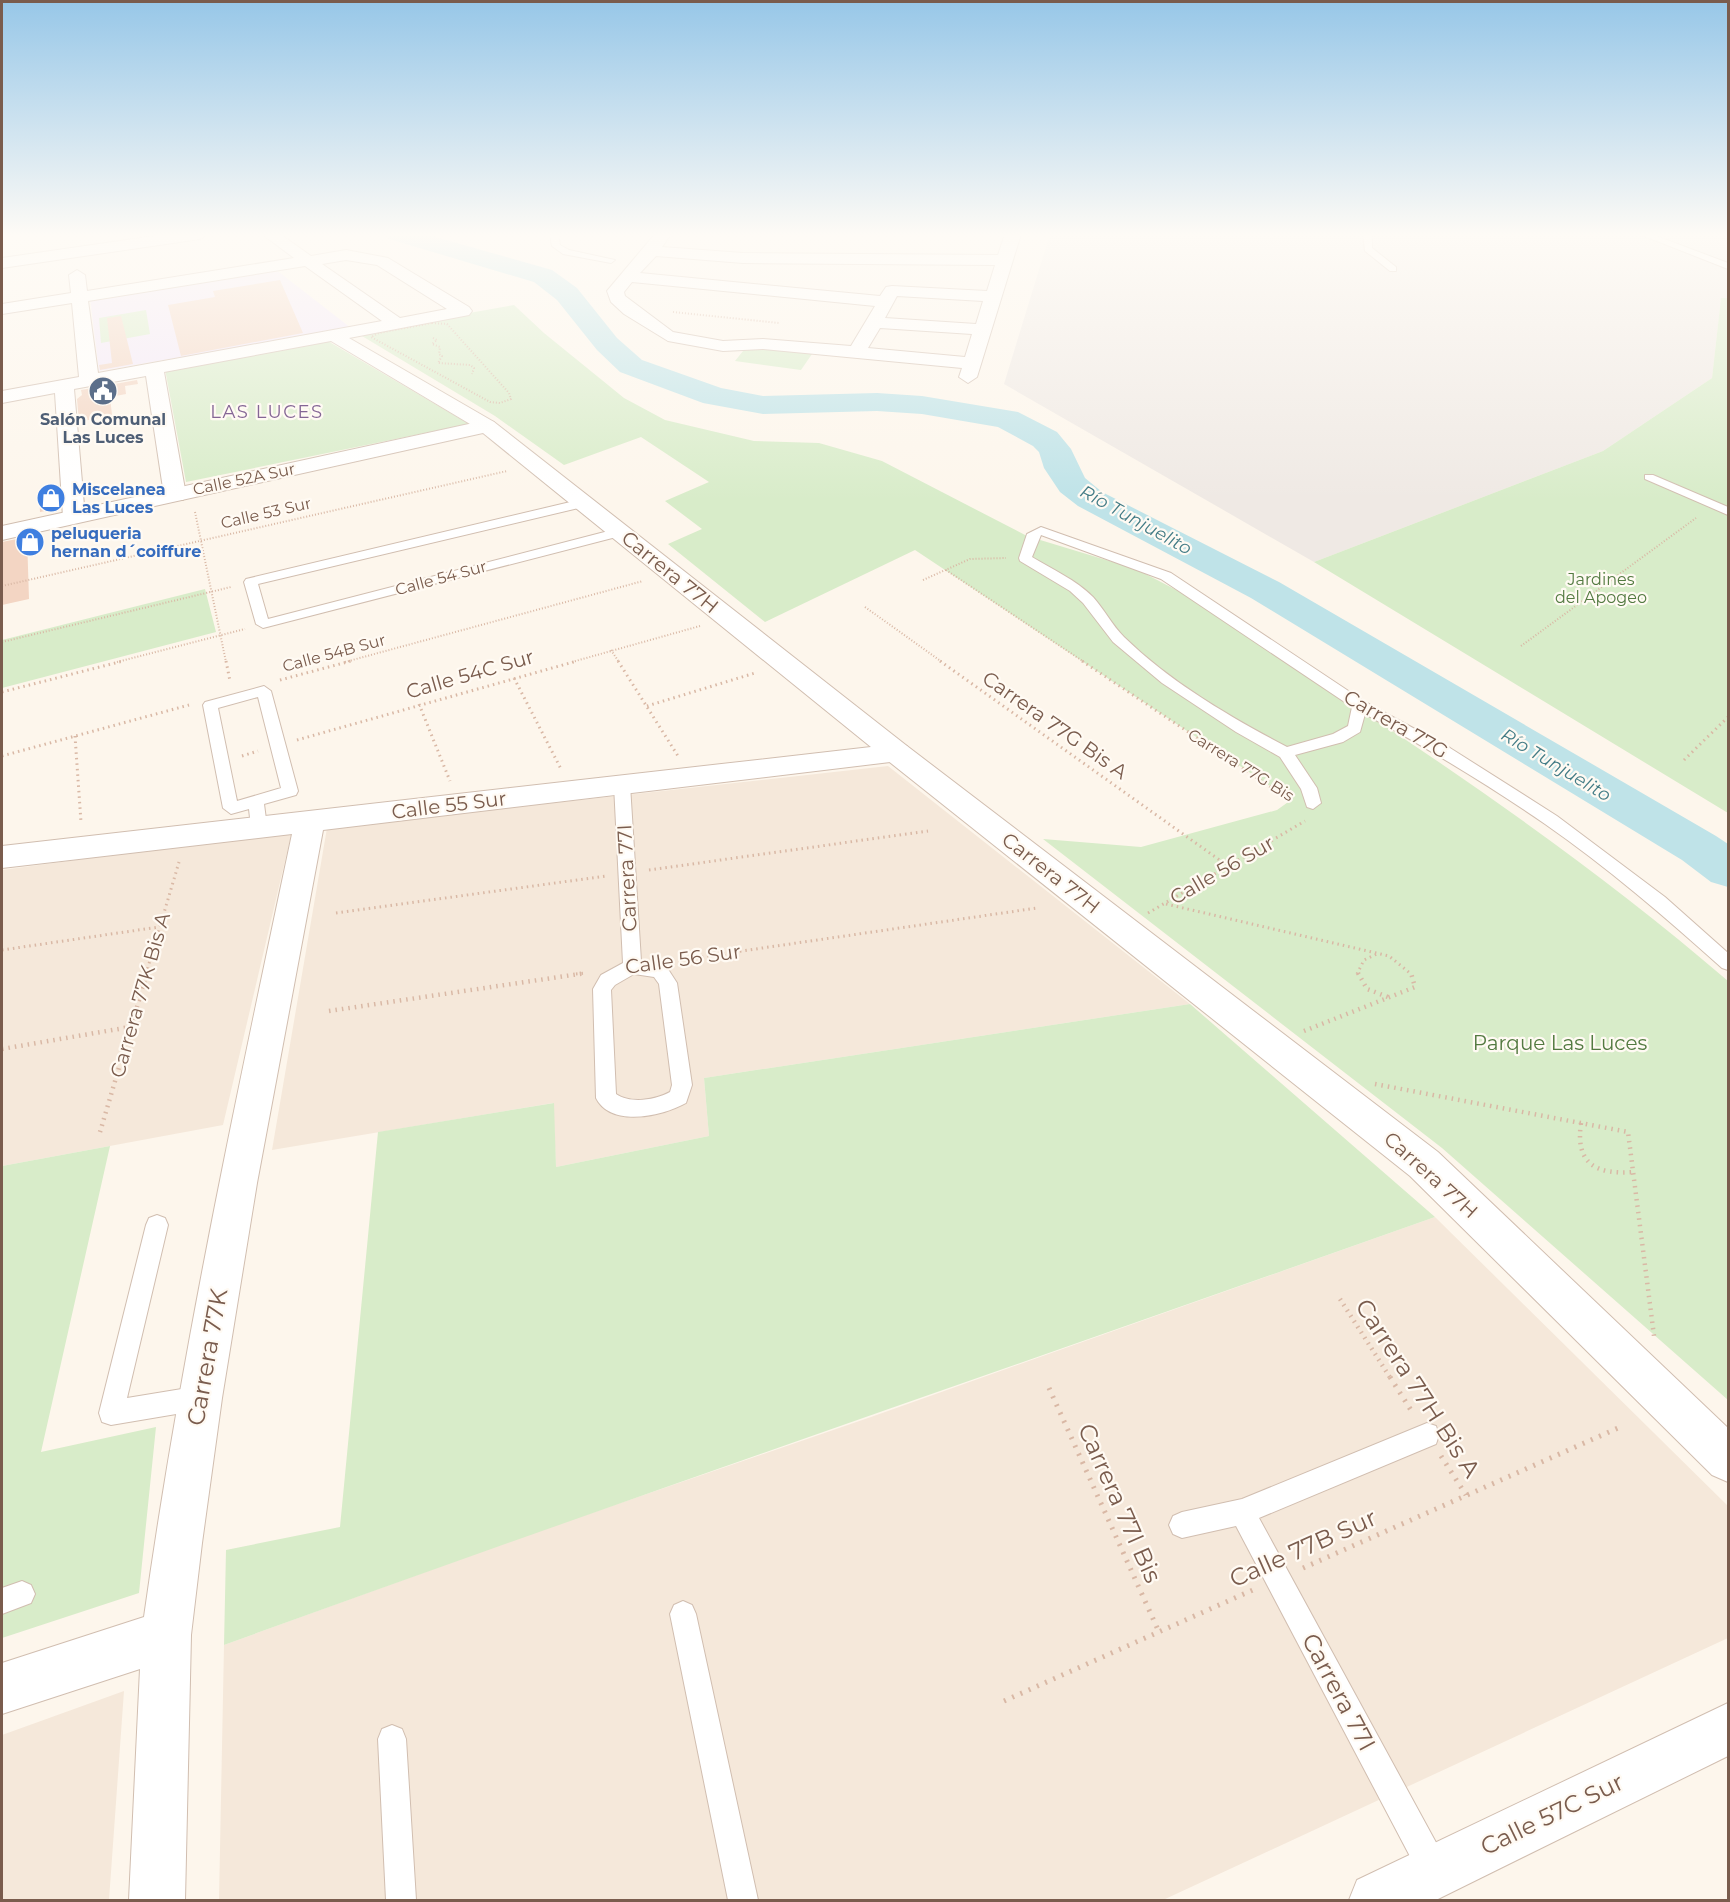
<svg xmlns="http://www.w3.org/2000/svg" width="1730" height="1902" viewBox="0 0 1730 1902" font-family="Montserrat,sans-serif">
<style>
.residential{fill:#f5e8da}
.industrial{fill:#efe9e4}
.education{fill:#f3e8fa}
.green{fill:#d8ecc9}
.lines{fill:none;stroke-linecap:round;stroke-linejoin:round}
.river{fill:#bfe3e8;fill-rule:evenodd}
.building{fill:#f3d5c3}
.service-casing{stroke:#d1beb0;stroke-width:2}
.minor-casing{stroke:#d1beb0;stroke-width:2}
.tertiary-casing{stroke:#d1beb0;stroke-width:2}
.path-far3{stroke:#d9b8a5;stroke-width:2;stroke-dasharray:1 2;stroke-linecap:butt}
.path-far2{stroke:#d9b8a5;stroke-width:3;stroke-dasharray:1.5 4;stroke-linecap:butt}
.path-far1{stroke:#d9b8a5;stroke-width:4.5;stroke-dasharray:1.5 5;stroke-linecap:butt}
.path{stroke:#d9b8a5;stroke-width:5;stroke-dasharray:2 7;stroke-linecap:butt}
.service{fill:#fff;fill-rule:evenodd}
.minor{fill:#fff;fill-rule:evenodd}
.tertiary{fill:#fff;fill-rule:evenodd}
.labels{text-anchor:middle;dominant-baseline:central;stroke-width:4.5;stroke-linejoin:round;paint-order:stroke}
.far-service-label{font-size:16px;font-weight:bold;fill:#4e5e75;stroke:#fffaf3}
.far-street-label{font-size:16px;fill:#7a5c4d;stroke:#fffaf3}
.far-shop-label{font-size:16px;font-weight:bold;fill:#366cbe;stroke:#fffaf3;text-anchor:start}
.far-park-label{font-size:16px;fill:#537a41;stroke:#fffaf3}
.far-neighbourhood-label{font-size:18px;letter-spacing:1.5px;fill:#846695;stroke:#fffaf3}
.far-water-label{font-size:18px;font-style:italic;fill:#437c86;stroke:#fffaf3}
.street-label{font-size:20px;fill:#7a5c4d;stroke:#fffaf3}
.park-label{font-size:20px;fill:#537a41;stroke:#fffaf3}
.near-street-label{font-size:24px;fill:#7a5c4d;stroke:#fffaf3}
</style>
<rect width="100%" height="100%" fill="#fdf6ec"/>
<path class="residential" d="M888 766 1190 1004 704 1078 709 1136 556 1167 553 1103 272 1150 327 828Z
M292 831 223 1125 2 1166V870Z
M1435 1217 1728 1506V1638L1163 1900H219L224 1645 530 1534 871 1417Z
M124 1691 109 1900H2V1735Z"/>
<path class="industrial" d="M1050 234H1728V298L1721 299 1712 378 1603 451 1314 562 1004 384Z"/>
<path class="education" d="M275 269 351 328 99 371 90 298Z"/>
<path class="green" d="M1721 298H1728V813L1314 562 1603 451 1712 378Z
M514 305 544 333 624 398 665 420 754 441 819 443 882 461 1027 536 1136 569 1184 594C1370 715 1560 836 1728 981V1400L1442 1148 1043 839 1141 847 1277 810 1291 800 915 550 765 622 668 544 702 529 665 501 709 482 641 437 564 465 495 416 357 333Z
M146 310 150 334 101 343 99 318Z
M326 340 469 424 186 482 165 369Z
M747 346 812 354 801 370 735 361Z
M205 589 216 632 2 688V640Z
M1190 1004 1435 1217C1032 1360 626 1499 224 1645L226 1550 340 1527 378 1132 554 1103 556 1167 709 1136 704 1078Z
M110 1146 41 1452 156 1427 139 1593 2 1638V1166Z"/>
<g class="lines">
<path class="river" d="M386 234H425L552 270 577 288 617 338 642 360 721 388 763 396 877 393 922 396 1018 412 1057 432 1071 449 1085 478 1102 492 1279 582 1716 836 1728 844V887L1711 882 1682 860 1251 598 1078 506 1060 492 1044 468 1039 452 1033 446 998 427 922 414 877 411 763 414 703 403 620 372 597 350 557 300 534 282 389 239Z"/>
</g>
<path class="building" d="M280 280 303 333 181 356 168 305 215 297 213 291Z
M121 316 133 364 100 370 99 365 112 363 107 318Z
M137 380 138 384 125 386 126 394 110 397 112 415 79 422 77 399 82 395 81 390Z
M59 485 60 508 40 512 39 489Z
M27 537 29 599 2 605V542Z"/>
<g class="lines">
<g class="service-casing">
<path id="service" d="M550 234H558L560 245 569 250 615 260 611 263 563 254 552 246Z
M1363 234H1372V248L1396 267V271H1390L1365 251Z
M1639 234H1651L1728 263V269Z
M1645 475H1653L1728 507V515L1645 479Z
M583 499 587 500V506L258 584 268 619 620 528 626 532 624 535 263 628 256 624 244 582 246 579Z
M1041 527 1171 573 1365 702 1450 748 1557 816 1665 897 1728 953V970L1722 968C1665 917 1607 867 1545 824 1487 784 1427 748 1365 714L1360 732 1343 742 1295 755 1317 788 1321 803 1313 809 1307 807 1301 789 1280 757 1236 732 1162 683 1113 642 1083 603 1070 591 1020 561 1019 558 1027 534ZM1041 535 1161 579 1352 707 1348 726 1333 734 1287 747C1230 717 1170 682 1124 637 1112 625 1104 609 1093 597 1076 580 1052 569 1032 557Z
M264 686 271 691 298 791 296 795 264 804 267 827 259 833 251 827 249 809 231 814 223 808 203 705 205 702ZM258 697 281 788 237 801 218 708Z
M622 780 630 785 641 961 666 966 677 983 692 1085 686 1103C663 1116 611 1128 596 1098L593 989 601 975 623 963 614 785ZM634 974 654 977 659 984 672 1085 670 1092C655 1100 631 1104 616 1094L611 990 615 985Z
M157 1215 165 1218 168 1225 127 1398 200 1386 208 1390 212 1398 208 1406 200 1410 111 1425 102 1422 99 1413 146 1225 149 1218Z
M1427 1423 1436 1426 1439 1435 1436 1444 1259 1518 1445 1859 1449 1870 1445 1881 1434 1885 1423 1881 1236 1526 1182 1538 1173 1534 1169 1525 1173 1516 1182 1512 1242 1499Z
M22 1581 31 1585 35 1594 31 1603 2 1614V1588Z
M683 1601 692 1605 696 1614 758 1900H728L670 1614 674 1605Z
M392 1725 402 1729 406 1739 416 1900H386L378 1739 382 1729Z"/>
</g>
<g class="minor-casing">
<path id="minor" d="M168 234H208L200 239 2 268V258Z
M262 234H280L311 256 346 250 388 258 469 307 472 311 469 315 349 338 494 422 497 426 494 430H480L331 341 164 372 186 495 183 500H167L164 495 146 376 74 389 85 517 82 522H66L63 517 55 393 2 403V391L79 377 72 303 2 314V304L71 293 69 275 77 270 85 275 87 291 294 258ZM346 260 377 265 447 309 400 318 322 264ZM305 266 382 321 98 373 88 301Z
M655 234H671L662 247 743 253 998 255 1005 234H1021L977 377 968 383 959 377 962 368 763 349 723 351 668 341 624 314 611 302 607 291ZM656 256 743 263 995 265 987 291 892 286 886 287 880 296 640 273ZM632 282 875 306 851 346 763 339 723 341 673 332 625 296 624 292ZM897 296 983 301 976 324 885 318ZM880 328 972 334 965 357 868 348Z
M897 744 907 746 911 753 907 760 323 830 257 1183 222 1398 202 1543 191 1635 185 1900H129L140 1669 2 1714V1663L144 1617C181 1354 237 1094 292 834L2 868V846Z"/>
</g>
<g class="tertiary-casing">
<path id="tertiary" d="M487 420 494 422 907 746 1438 1152 1728 1428V1482L1712 1475 1410 1176 887 760 483 433 2 540V526Z
M1728 1703V1756L1436 1900H1349L1357 1880Z"/>
</g>
<path class="path-far3" d="M673 312 779 323
M432 323 447 324 509 393 511 399 500 403 490 402 371 337 379 333Z
M433 338 437 340 432 344 440 347 439 354 442 356 438 363 470 365 474 368 472 374
M195 512 226 662
M946 570 1084 662
M923 580 970 559 1006 558
M2 586 507 471
M865 607 942 662
M2 642 231 587
M1521 646 1696 518
M611 650 619 662
M117 662 245 629
M345 662 643 581
M572 662 700 626"/>
<path class="path-far2" d="M226 661 230 681
M618 661 678 756
M940 661 1228 866
M1082 661 1287 798
M514 678 561 769
M280 680 351 661
M2 692 123 661
M419 704 450 781
M647 706 755 673
M75 736 81 822
M297 740 577 661
M2 756 189 705
M242 756 258 751
M1684 760 1728 717
M649 870 928 831
M1166 904 1389 956 1411 974
M336 913 606 876
M1148 913 1305 821
M2 950 159 927
M680 960 1037 908
M146 974 179 862
M576 974 586 973
M1357 974 1364 960 1379 953"/>
<path class="path-far1" d="M1358 973 1367 989 1388 997
M329 1011 586 973
M1304 1031 1415 987 1411 973
M2 1049 130 1027
M1375 1084 1628 1132 1654 1336
M1581 1123C1575 1164 1596 1175 1634 1172
M100 1132 147 973
M1340 1299 1391 1379"/>
<path class="path" d="M1390 1377 1414 1415
M1049 1388 1159 1632
M1441 1456 1466 1495
M1303 1568 1618 1428
M1004 1701 1255 1589"/>
<use href="#service" class="service"/>
<use href="#minor" class="minor"/>
<use href="#tertiary" class="tertiary"/>
</g>
<linearGradient id="sky" x2="0" y2="1"><stop stop-color="#97c7e8"/><stop offset="0.47" stop-color="#fefbf6"/><stop offset="1" stop-color="#fefbf6" stop-opacity="0"/></linearGradient>
<rect width="1730" height="500" fill="url(#sky)"/>
<defs>
<g id="civic-disc" transform="scale(1.5)"><circle r="9.5" fill="#5c6f8a" stroke="#fffaf3"/><path d="M-.6-6.5H3V-4.5H.6V-3L4-1V1h2V6H-6V1h2V-1L-.6-3ZM-1.2 2.5V6h2.4V2.5Z" fill="#fff"/></g>
<g id="shop-disc" transform="scale(1.5)"><circle r="9.5" fill="#3f7fe0" stroke="#fffaf3"/><path d="M-5-2.5h2.3a2.7 3.5 0 0 1 5.4 0H5L5.5 6h-11ZM-1.5-2.5h3a1.5 2.3 0 0 0-3 0Z" fill="#fff"/></g>
</defs>
<g fill-rule="evenodd">
<use href="#civic-disc" x="103" y="391"/>
<use href="#shop-disc" x="51" y="498"/>
<use href="#shop-disc" x="30" y="542"/>
</g>
<g class="labels">
<g class="far-service-label">
<text x="103" y="419">Salón Comunal<tspan x="103" dy="18">Las Luces</tspan></text>
</g>
<g class="far-street-label">
<text transform="translate(244 479) rotate(-12)">Calle 52A Sur</text>
<text transform="translate(266 513) rotate(-13)">Calle 53 Sur</text>
<text transform="translate(441 578) rotate(-15)">Calle 54 Sur</text>
<text transform="translate(334 653) rotate(-15)">Calle 54B Sur</text>
<text transform="translate(1241 765) rotate(32)">Carrera 77G Bis</text>
</g>
<g class="far-shop-label">
<text x="72" y="489">Miscelanea<tspan x="72" dy="18">Las Luces</tspan></text>
<text x="51" y="533">peluqueria<tspan x="51" dy="18">hernan d´coiffure</tspan></text>
</g>
<g class="far-park-label">
<text x="1601" y="579">Jardines<tspan x="1601" dy="18">del Apogeo</tspan></text>
</g>
<g class="far-neighbourhood-label">
<text x="267" y="412">LAS LUCES</text>
</g>
<g class="far-water-label">
<text transform="translate(1136 520) rotate(29)">Río Tunjuelito</text>
<text transform="translate(1556 765) rotate(31)">Río Tunjuelito</text>
</g>
<g class="street-label">
<text transform="translate(670 572) rotate(39)">Carrera 77H</text>
<text transform="translate(470 674) rotate(-16)">Calle 54C Sur</text>
<text transform="translate(1396 724) rotate(30)">Carrera 77G</text>
<text transform="translate(1055 725) rotate(35)">Carrera 77G Bis A</text>
<text transform="translate(449 805) rotate(-7)">Calle 55 Sur</text>
<text transform="translate(1222 870) rotate(-30)">Calle 56 Sur</text>
<text transform="translate(1051 873) rotate(38)">Carrera 77H</text>
<text transform="translate(627 878) rotate(-93)">Carrera 77I</text>
<text transform="translate(683 959) rotate(-8)">Calle 56 Sur</text>
<text transform="translate(140 995) rotate(-74)">Carrera 77K Bis A</text>
<text transform="translate(1431 1175) rotate(42)">Carrera 77H</text>
</g>
<g class="park-label">
<text x="1560" y="1043">Parque Las Luces</text>
</g>
<g class="near-street-label">
<text transform="translate(207 1357) rotate(-80)">Carrera 77K</text>
<text transform="translate(1418 1388) rotate(57)">Carrera 77H Bis A</text>
<text transform="translate(1120 1503) rotate(66)">Carrera 77I Bis</text>
<text transform="translate(1303 1548) rotate(-24)">Calle 77B Sur</text>
<text transform="translate(1339 1692) rotate(62)">Carrera 77I</text>
<text transform="translate(1552 1814) rotate(-26)">Calle 57C Sur</text>
</g>
</g>
<rect width="1730" height="1902" fill="none" stroke="#7a5c4d" stroke-width="6"/>
</svg>
